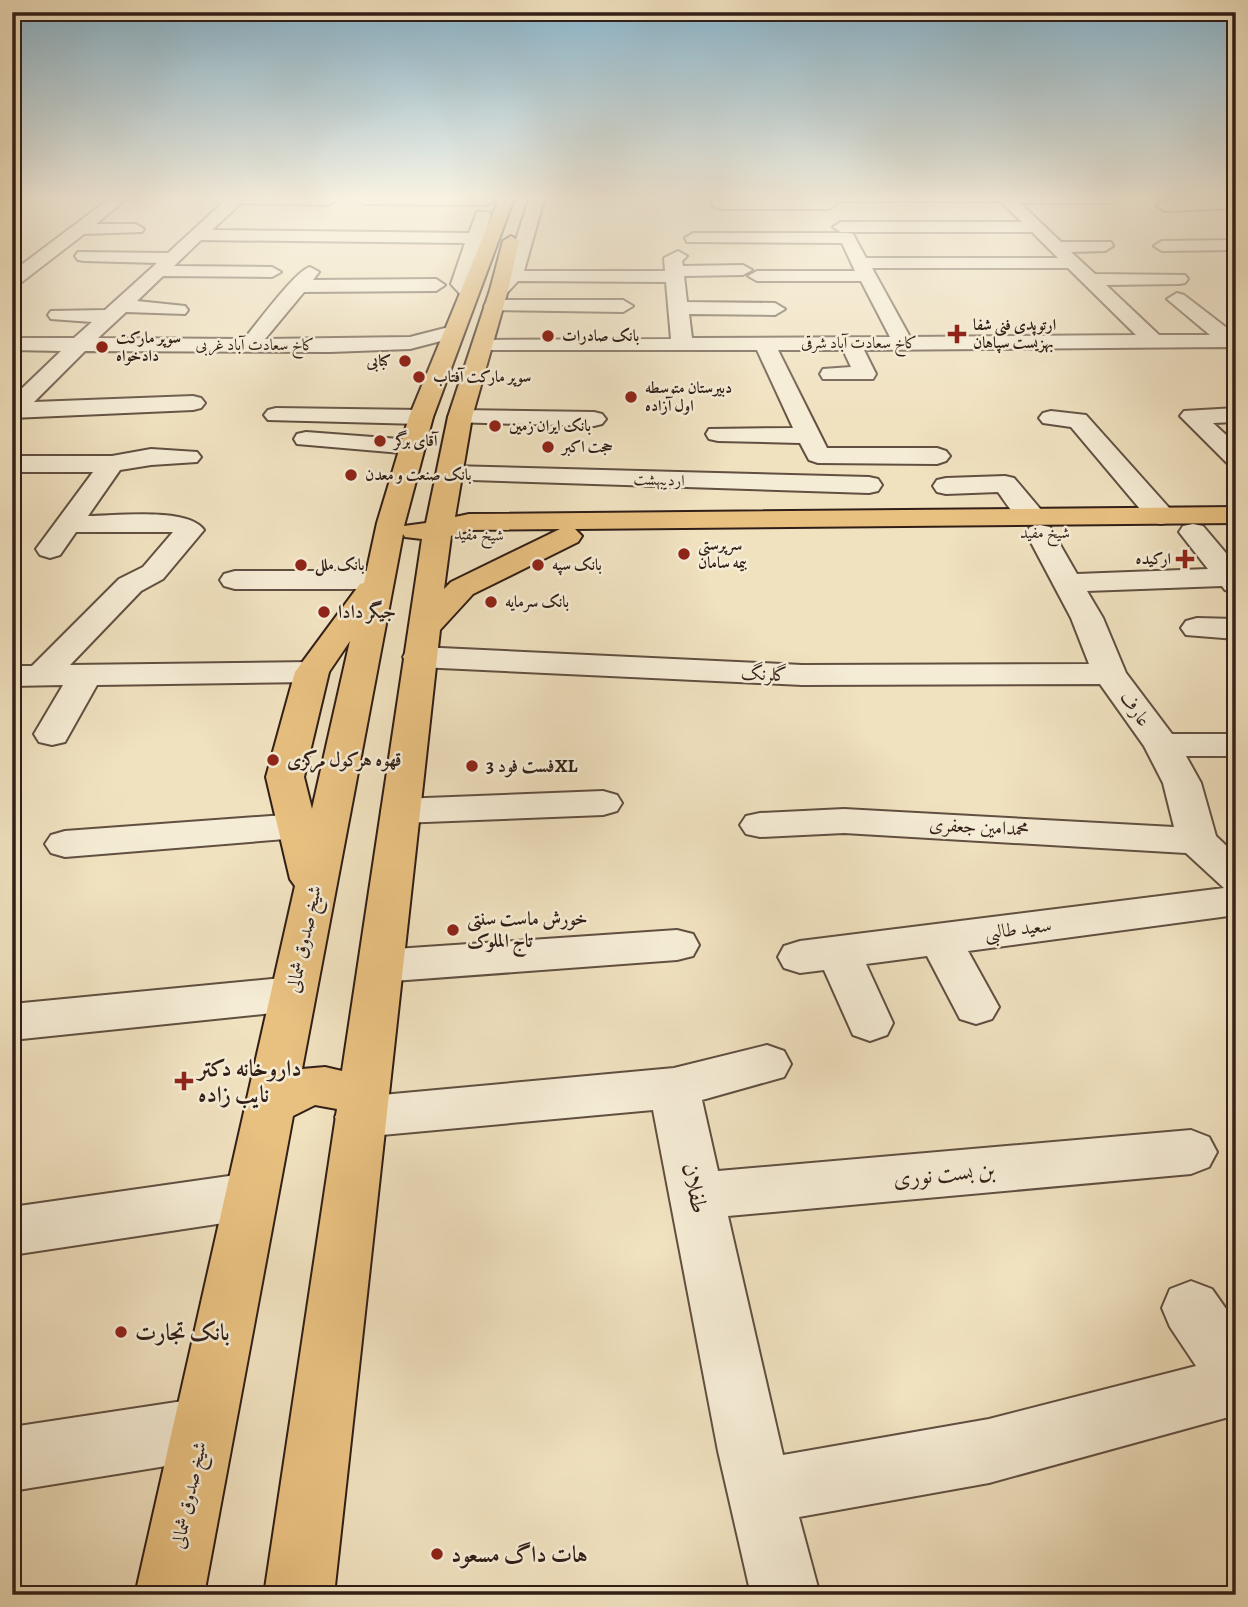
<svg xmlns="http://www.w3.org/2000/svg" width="1248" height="1607" viewBox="0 0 1248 1607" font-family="Alegreya,Amiri,serif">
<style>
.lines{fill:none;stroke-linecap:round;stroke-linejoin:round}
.minor-casing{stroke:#614f41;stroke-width:4}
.major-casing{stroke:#311e17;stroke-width:4}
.minor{fill:#f5ecd5;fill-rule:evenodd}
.major{fill:#e8c080;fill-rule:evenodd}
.poi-dot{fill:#8f2418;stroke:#f5ecd5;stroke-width:2.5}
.labels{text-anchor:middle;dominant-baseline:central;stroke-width:5;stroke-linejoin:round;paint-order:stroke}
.far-poi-label{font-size:16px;font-weight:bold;fill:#311e17;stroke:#f5ecd5;text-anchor:start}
.far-street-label{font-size:16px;fill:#311e17;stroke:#f5ecd5}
.poi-label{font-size:19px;font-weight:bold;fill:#311e17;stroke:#f5ecd5;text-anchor:start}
.street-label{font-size:19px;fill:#311e17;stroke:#f5ecd5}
.near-poi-label{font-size:23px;font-weight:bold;fill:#311e17;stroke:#f5ecd5;text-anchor:start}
.near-street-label{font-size:23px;fill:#311e17;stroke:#f5ecd5}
</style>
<rect width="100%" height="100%" fill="#f0e1bf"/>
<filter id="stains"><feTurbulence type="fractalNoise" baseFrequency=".00286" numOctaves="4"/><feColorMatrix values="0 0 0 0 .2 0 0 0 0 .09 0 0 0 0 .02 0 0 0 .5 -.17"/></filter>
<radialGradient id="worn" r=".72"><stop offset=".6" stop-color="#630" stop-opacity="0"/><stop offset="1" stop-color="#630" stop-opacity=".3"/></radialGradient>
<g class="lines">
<g class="minor-casing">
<path id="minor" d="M113 196H130L96 224H136L144 229 142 232 84 234 18 285 12 286V272Z
M230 196H330L336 200 328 205 241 203 212 230 469 233 477 212H489L491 215 470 283 478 292 476 296H462L451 284 465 243 201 240 174 266 272 267 281 272 272 277 163 276 137 301 185 306 188 310 185 314 126 312 98 338 244 339C256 325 296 270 310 267L319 272 313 280 436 279 445 285 436 291 304 292 265 339 410 337 453 326 460 328 463 332 460 336 410 349 330 352 85 351 34 402 193 396 201 398 205 403 201 408 193 410 12 418V398L61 351 12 350V338H74L92 322 51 319 48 315 51 311 105 310 157 263 84 261 78 260 75 256 78 252 168 253Z
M358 196H489L495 200 487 205 364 204 359 202 356 199Z
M530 196H545L524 271H665L664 258 678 251 687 256 682 261 683 266 743 265 752 270 743 275 684 276 687 302 775 303 785 309 775 315 689 314 692 338 890 337 861 281H757L748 276 757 271H855L842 243 687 242 685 238 693 233H847L853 234 866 258H1058L1032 232H841L833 227 841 222H1022L1000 201H833L837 204 829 209H720L715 207 712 204 715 201 827 199 824 196H1116L1115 201 1110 203H1020L1061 242H1111L1113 246 1105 251 1071 252 1095 274 1185 275 1188 279 1185 283 1179 284 1106 285 1159 335H1210L1167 299 1177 293 1184 295 1236 335V351L1226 347 864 350 876 374 873 379H823L820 374 823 369 851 367 843 350H778L827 448H937L946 451 950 456 946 461 937 464 818 463 809 460 800 443 718 441 709 439 706 434 709 429 793 428 757 350H475L472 346 475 342 482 340 671 339 666 282 518 281 506 294H492L490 290 505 274ZM872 268H1068L1136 335 910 337Z
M1231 200 1236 202V208L1165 211 1157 206 1165 201Z
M1236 240V250L1162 251 1154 246 1162 241Z
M494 300H623L633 306 623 312 487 310 484 306 487 302Z
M276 408 421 410 429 412 433 417 429 422 421 424 268 420 264 415 268 410Z
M1236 408V422L1213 423 1236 444V465L1227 463 1180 416 1184 411Z
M460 410 594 412 602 414 606 419 602 424 594 426 452 422 448 417 452 412Z
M1051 411 1086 415 1171 510 1175 516 1171 522 1161 524 1151 522 1071 427 1043 423 1039 418 1043 413Z
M306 432 413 440 422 442 425 447 422 452 413 454 297 444 294 439 297 434Z
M151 449 197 452 201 457 197 462 151 465 120 470 88 516C116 516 188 507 204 530L163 579 141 591 70 665 312 662 324 665 329 672 324 679 312 682 97 685 65 742 52 745 39 742 34 734 63 685 12 686V666H32L119 579 143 567 173 532H76L60 555 50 558 40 555 36 549 93 472H12V456H112Z
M450 466 869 477 878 479 882 485 878 491 869 493 441 479 437 474 441 469Z
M1005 476 1014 478 1042 511 1046 517 1042 523C1019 528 1010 508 998 492L946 494 937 492 933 486 937 480 946 478Z
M1193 524 1203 526 1236 565V593L1225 590 1222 586 1087 591 1103 618 1126 673 1172 734H1236V756H1186L1201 783 1216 836 1236 855V915L968 951 999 1007 992 1019 976 1024 960 1019 927 956 866 964 893 1023 887 1035 870 1041 853 1035 824 970 800 973 784 968 778 957 784 946 800 941 1224 888 1186 853 844 833 760 837 746 834 740 825 746 816 760 813 844 809 1174 827 1163 783 1144 746 1100 684 802 685 419 667 407 664 403 657 407 650 419 647 802 665 1089 664 1071 618 1026 533 1030 527 1040 525 1050 527 1077 574 1208 569 1179 532 1183 526Z
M235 571H378L389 574 393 580 389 586 378 589H235L224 586 220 580 224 574Z
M1197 618 1236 619V639L1186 635 1181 628 1186 621Z
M603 791 617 795 622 803 617 811 603 815 400 823 386 820 381 811 386 802 400 799Z
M298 814 312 817 318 826 312 835 298 838 65 857 51 853 45 844 51 835 65 831Z
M677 930 693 934 699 945 693 956 677 960 380 982 364 977 358 966 364 955 380 950Z
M292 977 308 982 315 994 308 1006 292 1011 12 1040V1004Z
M767 1045 784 1051 791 1064 784 1077 702 1100 718 1171 1191 1130 1209 1137 1217 1152 1209 1167 1191 1174 728 1216 783 1455 989 1419 1196 1366 1170 1327 1162 1308 1170 1289 1191 1281 1212 1289 1236 1323V1415L989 1483 799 1517 820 1595H751L718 1451 653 1110 360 1137 342 1131 335 1117 342 1103 360 1097 674 1068Z
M250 1173 269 1180 277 1196 269 1212 250 1219 12 1255V1207Z
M203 1398 225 1407 234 1429 225 1451 203 1460 12 1491V1427Z"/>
</g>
<g class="major-casing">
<path id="major" d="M500 196H515L433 417 404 526 426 523 448 417 490 290 503 241 511 236 519 241 508 290 472 417 455 517 469 514 1236 507V523L575 529 582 536 578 542 473 594 440 630 334 1595H264L337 1109 315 1105 293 1116 204 1595H135L295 886 290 879 266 777 295 672 360 584 364 583 377 523 409 417ZM560 529 451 582 444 589 451 536 471 530ZM403 534 405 537 422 539 342 1071 325 1067 302 1069ZM350 641 312 809 304 777 329 672Z"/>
</g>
<use href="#minor" class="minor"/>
<use href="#major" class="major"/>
</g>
<linearGradient id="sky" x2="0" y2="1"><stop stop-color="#89b8d2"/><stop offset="0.47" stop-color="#f8f2e2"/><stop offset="1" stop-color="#f8f2e2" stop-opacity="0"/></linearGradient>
<rect width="1248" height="421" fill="url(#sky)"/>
<g class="poi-dot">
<path d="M953.5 323.5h7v7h7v7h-7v7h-7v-7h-7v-7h7z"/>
<circle cx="548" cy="336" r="7"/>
<circle cx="102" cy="347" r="7"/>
<circle cx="405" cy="361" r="7"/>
<circle cx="419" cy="377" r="7"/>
<circle cx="631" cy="397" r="7"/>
<circle cx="495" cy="426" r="7"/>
<circle cx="380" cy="441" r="7"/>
<circle cx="548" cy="447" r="7"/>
<circle cx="351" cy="475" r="7"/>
<circle cx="684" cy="554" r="7"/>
<path d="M1181.5 548.5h7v7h7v7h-7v7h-7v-7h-7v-7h7z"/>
<circle cx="301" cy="565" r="7"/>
<circle cx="538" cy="565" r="7"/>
<circle cx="491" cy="602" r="7"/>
<circle cx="324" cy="612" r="7"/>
<circle cx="273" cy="760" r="7"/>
<circle cx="472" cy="766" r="7"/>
<circle cx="453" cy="930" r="7"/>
<path d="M180.5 1070.5h7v7h7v7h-7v7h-7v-7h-7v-7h7z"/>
<circle cx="121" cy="1332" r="7"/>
<circle cx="437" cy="1554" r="7"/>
</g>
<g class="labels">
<g class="far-poi-label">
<text x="973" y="325">ارتوپدی فنی شفا<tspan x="973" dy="18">بهزیست سپاهان</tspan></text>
<text x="562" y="336">بانک صادرات</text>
<text x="116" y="338">سوپر مارکت<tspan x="116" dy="18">دادخواه</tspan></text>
<text x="391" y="361" text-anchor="end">کبابی</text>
<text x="433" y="377">سوپر مارکت آفتاب</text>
<text x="645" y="388">دبیرستان متوسطه<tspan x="645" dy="18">اول آزاده</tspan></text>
<text x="509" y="426">بانک ایران زمین</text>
<text x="394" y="441">آقاى برگر</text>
<text x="562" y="447">حجت اکبر</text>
<text x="365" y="475">بانک صنعت و معدن</text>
<text x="698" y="545">سرپرستی<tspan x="698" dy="18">بیمه سامان</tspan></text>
<text x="1171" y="559" text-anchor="end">ارکیده</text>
<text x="315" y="565">بانک ملل</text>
<text x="552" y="565">بانک سپه</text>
<text x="505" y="602">بانک سرمایه</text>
</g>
<g class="far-street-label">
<text x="859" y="343">کاخ سعادت آباد شرقی</text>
<text x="255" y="345">کاخ سعادت آباد غربی</text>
<text transform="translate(659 480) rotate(2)">اردیبهشت</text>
<text x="1045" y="533">شیخ مفید</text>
<text transform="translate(479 535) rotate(2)">شیخ مفید</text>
</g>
<g class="poi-label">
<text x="338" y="612">جیگر دادا</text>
<text x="287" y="760">قهوه هرکول مرکزی</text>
<text x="486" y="766">فست فود 3XL</text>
<text x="467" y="919">خورش ماست سنتی<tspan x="467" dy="22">تاج الملوک</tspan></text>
</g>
<g class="street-label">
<text transform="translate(764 674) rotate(3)">گلرنگ</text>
<text transform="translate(1135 709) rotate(54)">عارف</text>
<text transform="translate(979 827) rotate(3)">محمدامین جعفری</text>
<text transform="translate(1018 929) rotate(-7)">سعید طالبی</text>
<text transform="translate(304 939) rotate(-78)">شیخ صدوق شمالی</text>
<text transform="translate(189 1495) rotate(-78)">شیخ صدوق شمالی</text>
</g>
<g class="near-poi-label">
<text x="198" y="1068">داروخانه دکتر<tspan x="198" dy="26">نایب زاده</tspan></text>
<text x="135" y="1332">بانک تجارت</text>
<text x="451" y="1554">هات داگ مسعود</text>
</g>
<g class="near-street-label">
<text transform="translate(944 1174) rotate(-5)">بن بست نوری</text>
<text transform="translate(695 1188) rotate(78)">طفلان</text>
</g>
</g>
<rect width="1248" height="1607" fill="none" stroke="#f0e1bf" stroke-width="42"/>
<rect x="14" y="14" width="1220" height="1579" fill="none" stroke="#311e17" stroke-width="3.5"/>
<rect x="21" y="21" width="1206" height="1565" fill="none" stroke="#311e17" stroke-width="2"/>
<rect width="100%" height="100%" filter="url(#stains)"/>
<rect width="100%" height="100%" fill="url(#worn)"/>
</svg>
